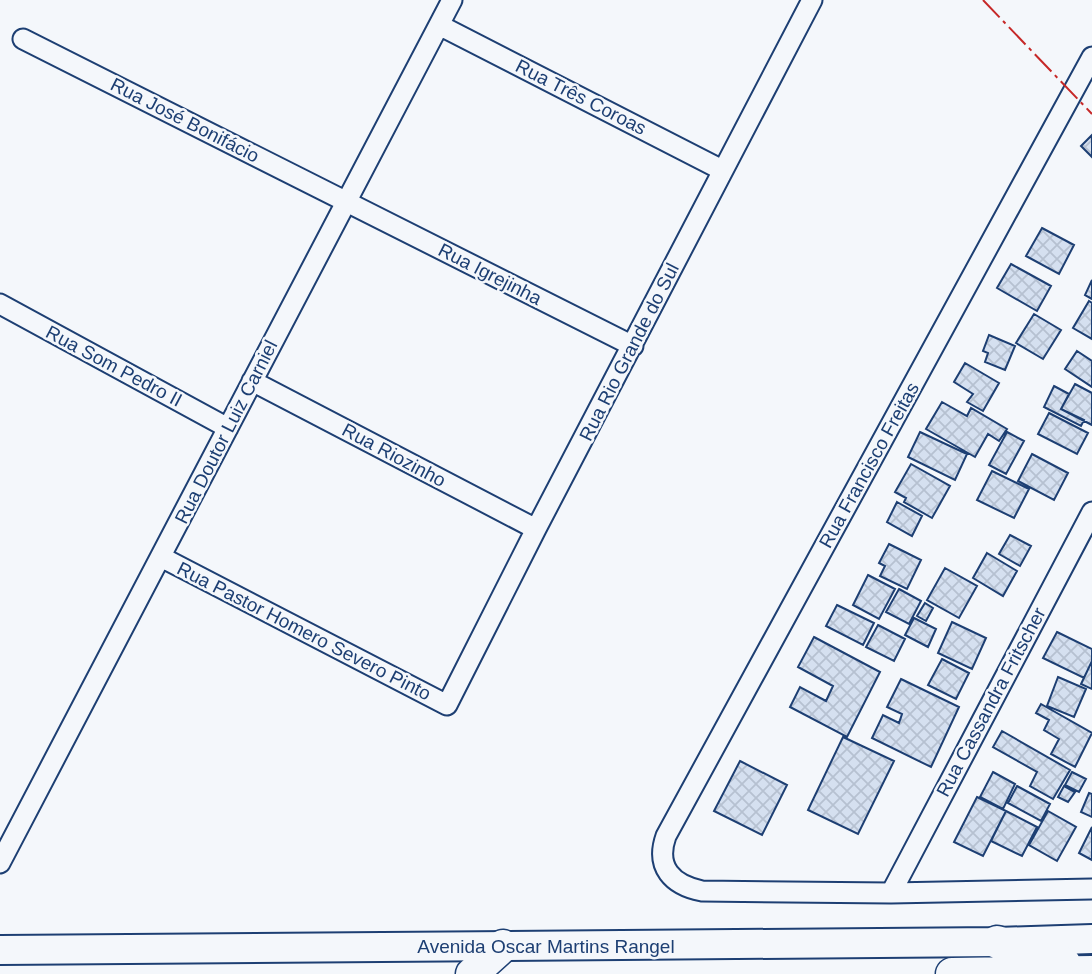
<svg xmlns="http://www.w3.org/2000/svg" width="1092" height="974" viewBox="0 0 1092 974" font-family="Helvetica,sans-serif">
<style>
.building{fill:url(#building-cross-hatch);stroke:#1d3f73;stroke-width:2}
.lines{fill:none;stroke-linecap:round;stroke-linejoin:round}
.street-casing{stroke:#1d3f73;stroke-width:23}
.secondary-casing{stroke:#1d3f73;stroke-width:32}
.primary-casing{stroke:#1d3f73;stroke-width:35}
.street{stroke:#f4f7fb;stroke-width:19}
.secondary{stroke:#f4f7fb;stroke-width:28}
.primary{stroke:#f4f7fb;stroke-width:32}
.power{stroke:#c62828;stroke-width:2;stroke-dasharray:24 5 3.5 5;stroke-linecap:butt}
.labels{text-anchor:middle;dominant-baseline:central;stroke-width:5;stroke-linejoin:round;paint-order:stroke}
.street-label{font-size:19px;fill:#1d3f73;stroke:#f4f7fb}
</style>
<defs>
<pattern id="building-cross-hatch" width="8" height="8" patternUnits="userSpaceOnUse" patternTransform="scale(1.75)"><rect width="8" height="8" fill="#d5e0f0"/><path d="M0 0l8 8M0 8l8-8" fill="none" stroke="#b6c1d1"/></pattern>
</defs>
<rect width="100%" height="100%" fill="#f4f7fb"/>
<path class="building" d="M1092 135V157L1081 146Z
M1042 228 1074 245 1059 274 1026 256Z
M1011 264 1051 286 1037 311 997 288Z
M1092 280V299L1085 295Z
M1089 301 1092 303V339L1073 328Z
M1034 314 1061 330 1043 359 1016 343Z
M989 335 1015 346 1005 370 985 362 988 353 983 351Z
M1077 351 1092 361V387L1065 369Z
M965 363 999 383 983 411 967 402 973 394 954 382Z
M1075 384 1092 393V425L1061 409Z
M1054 386 1069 394 1061 409 1084 420 1081 426 1044 407Z
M942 402 967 416 971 408 1007 429 999 441 988 434 975 457 926 429Z
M1049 413 1088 433 1077 454 1038 434Z
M920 432 967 454 955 480 908 457Z
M1007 432 1024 441 1006 474 989 465Z
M1032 454 1068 473 1054 500 1018 481Z
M911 464 950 486 932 518 904 502 906 498 895 492Z
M992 471 1029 489 1014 518 977 500Z
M897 502 922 516 912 536 887 522Z
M1010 535 1031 546 1020 566 999 554Z
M889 544 921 560 907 589 880 576 885 566 879 563Z
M987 553 1017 571 1003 596 973 578Z
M945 568 977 586 959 618 927 600Z
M868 575 895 589 879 619 853 605Z
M899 589 921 601 909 624 886 612Z
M925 603 933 608 926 621 917 616Z
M837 605 874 623 863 645 826 626Z
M914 618 936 629 928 647 905 635Z
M952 622 986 638 972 669 938 653Z
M878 625 905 639 894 661 866 647Z
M1057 632 1092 649V661L1084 678 1043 658Z
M814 637 880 672 847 737 790 707 800 687 826 701 833 686 798 667Z
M942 659 969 673 956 699 928 685Z
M1092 661V689L1081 684Z
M1058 677 1086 689 1074 717 1047 706Z
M901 679 959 707 931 767 872 738 883 715 899 723 902 714 887 707Z
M1041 704 1092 733 1075 767 1051 754 1059 739 1044 730 1049 720 1036 713Z
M1002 731 1070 770 1053 799 1030 786 1037 772 993 747Z
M843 737 894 761 858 834 808 810Z
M740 761 787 785 762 835 714 811Z
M993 772 1015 784 1003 809 980 797Z
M1072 772 1086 779 1079 792 1065 785Z
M1017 786 1050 804 1041 821 1008 803Z
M1064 786 1075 792 1068 802 1058 797Z
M1089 793 1092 794V817L1081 812Z
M977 797 1006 811 983 856 954 842Z
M1006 811 1037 827 1022 856 991 841Z
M1048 811 1076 827 1057 861 1029 845Z
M1092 827V860L1079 853Z"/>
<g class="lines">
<g class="street-casing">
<path id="street" d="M439 25 722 170
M23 39 633 346
M1092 57 666 836C655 867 672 885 702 891L891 893 1092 889
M0 304 228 428
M252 381 536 529
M161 557 447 705 536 529 812 0
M0 863 452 0
M891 893 1092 512"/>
</g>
<g class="secondary-casing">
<path id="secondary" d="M0 950 997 942 1092 939"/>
</g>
<g class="primary-casing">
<path id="primary" d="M997 942 1064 963
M472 974 503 946
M952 974 1092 972"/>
</g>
<use href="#street" class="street"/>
<use href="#secondary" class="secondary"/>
<use href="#primary" class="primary"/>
<path class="power" d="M983 0 1092 114"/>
</g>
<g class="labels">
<g class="street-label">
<text transform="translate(581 97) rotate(27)">Rua Três Coroas</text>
<text transform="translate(185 120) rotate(27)">Rua José Bonifácio</text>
<text transform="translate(490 274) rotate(27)">Rua Igrejinha</text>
<text transform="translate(629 352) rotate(-63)">Rua Rio Grande do Sul</text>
<text transform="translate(114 366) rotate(28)">Rua Som Pedro II</text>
<text transform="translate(226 432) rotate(-63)">Rua Doutor Luiz Carniel</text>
<text transform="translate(394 455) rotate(28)">Rua Riozinho</text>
<text transform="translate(869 465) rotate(-61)">Rua Francisco Freitas</text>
<text transform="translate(304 631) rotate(27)">Rua Pastor Homero Severo Pinto</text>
<text transform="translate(991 702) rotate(-62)">Rua Cassandra Fritscher</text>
<text x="546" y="946">Avenida Oscar Martins Rangel</text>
</g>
</g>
</svg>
